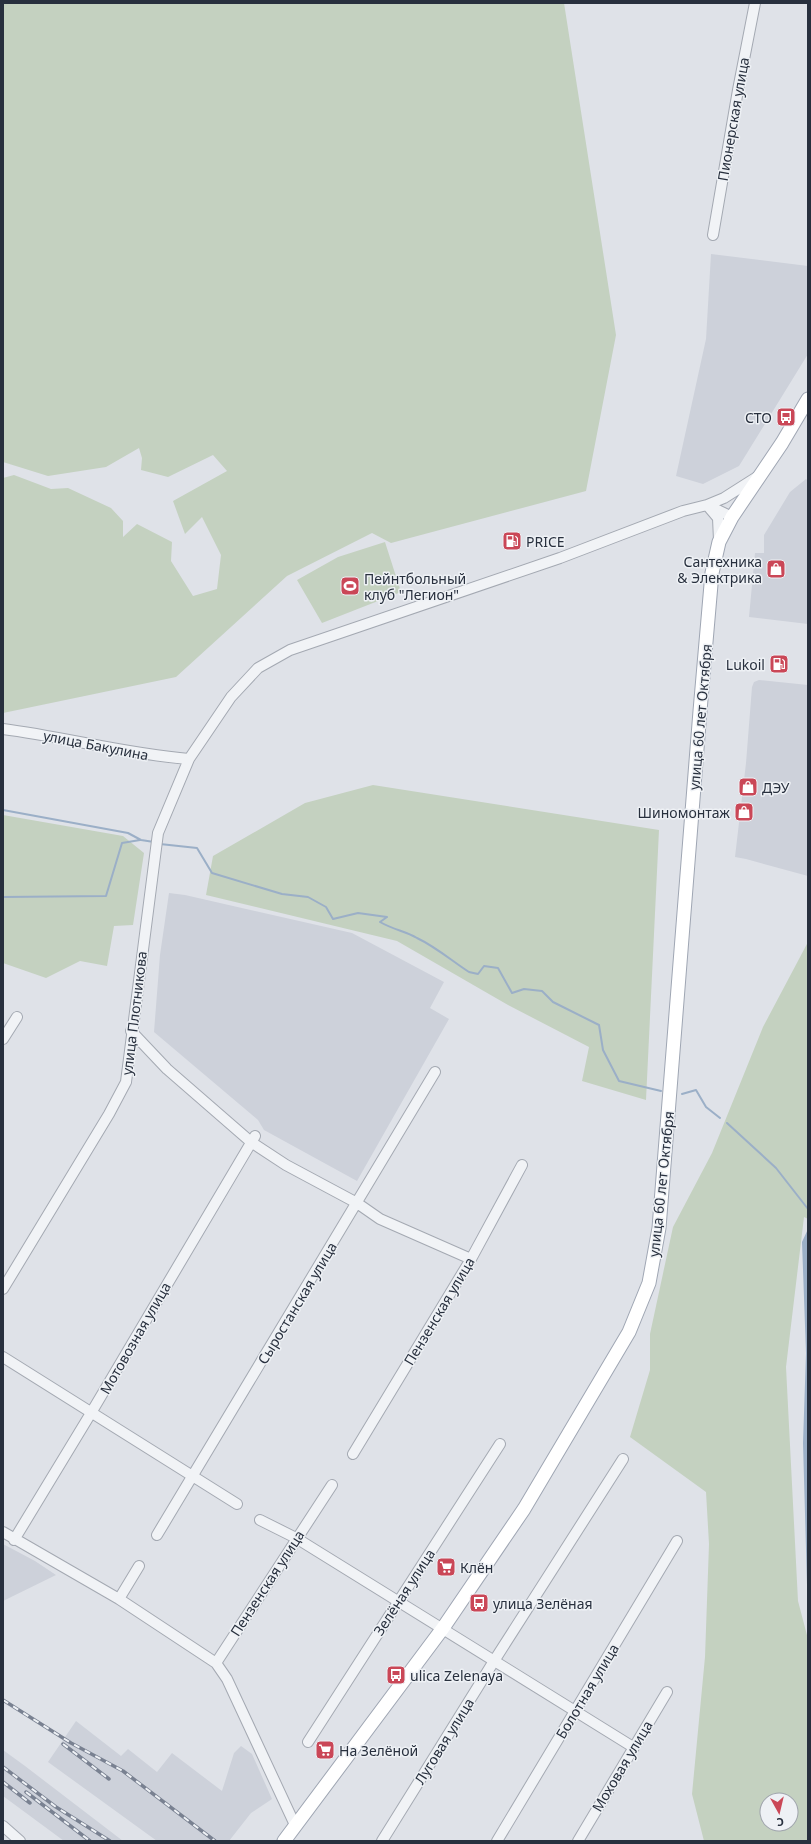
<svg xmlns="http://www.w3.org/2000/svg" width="811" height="1844" viewBox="0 0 811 1844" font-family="'Noto Sans',sans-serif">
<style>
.built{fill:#cdd1da}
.green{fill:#c4d1c0;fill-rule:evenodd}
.water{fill:#9bafc7}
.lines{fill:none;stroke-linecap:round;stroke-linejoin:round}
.stream{stroke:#9bafc7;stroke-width:2}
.minor-casing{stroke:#a4a9b2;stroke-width:12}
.major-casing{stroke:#9fa6b3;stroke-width:15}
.minor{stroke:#f1f3f6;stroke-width:10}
.major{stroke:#fff;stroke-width:13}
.rail-casing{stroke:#798191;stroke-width:3.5}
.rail{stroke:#eef1f5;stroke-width:2;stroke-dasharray:6;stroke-linecap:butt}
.labels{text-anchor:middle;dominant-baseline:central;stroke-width:3;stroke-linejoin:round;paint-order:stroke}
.street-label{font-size:14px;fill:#28303e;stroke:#eef1f5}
.poi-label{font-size:14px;fill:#28303e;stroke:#eef1f5;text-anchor:start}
</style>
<rect width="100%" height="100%" fill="#dfe2e8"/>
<path class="built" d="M711 254 808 266V354L739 466 703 484 676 476 706 339Z
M806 479 808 481V624L749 617 755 553H764V535L790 492Z
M759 680 808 685V876L746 859 735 857 746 763 752 687 754 682Z
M169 893 185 895 352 933 444 982 430 1008 449 1019 357 1181 264 1130 258 1120 154 1032 160 955Z
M3 1544 35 1561 56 1575 3 1601Z
M76 1721 121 1756 128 1749 157 1772 172 1753 222 1791 234 1753 241 1746 252 1754 272 1799 251 1813 229 1841H157L48 1762Z
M3 1750 25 1766 123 1841H64L3 1796Z"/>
<path class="green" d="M3 3H564L616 335 586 491 391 543 372 533 287 576 176 677 3 713V478L14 475 51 489 68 488 111 508 123 521V537L137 524 172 542 171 561 193 596 217 589 221 555 202 517 185 534 173 501 227 471 213 455 168 477 141 470 142 458 139 448 106 467 48 476 3 462Z
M385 542 401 592 322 623 297 580 338 557Z
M373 785 659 830 646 1100 582 1081 589 1047 508 1005 397 941 206 895 213 856 305 803Z
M3 815 123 836 144 853 133 925 114 926 107 966 80 961 46 978 3 963Z
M808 942V1219L804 1217 786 1367 798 1601 808 1639V1841H704L692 1794 705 1657 709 1544 706 1492 630 1437 650 1370V1334L673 1227 712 1153 763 1027ZM767 1800H791V1824H767Z"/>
<path class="water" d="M808 1229V1620L803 1443 806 1353 802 1242Z"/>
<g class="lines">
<path class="stream" d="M3 810 128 833 141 840 154 842
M160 844 197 848 212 873 282 894 308 897 326 907 333 919 358 913 387 917 380 922C394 930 405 931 417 938 436 947 452 961 469 972L478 974 484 966 498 968 512 993 524 989 542 991 553 1002 599 1025 603 1050 619 1081 661 1091
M3 897 106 896 122 843 140 840
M682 1094 696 1090 706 1107 720 1118
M727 1123 776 1168 808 1209"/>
<g class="minor-casing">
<path id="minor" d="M713 235 738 90 755 3
M719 540 718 518 707 505 724 498 757 477
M3 729C65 737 126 754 189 759
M131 1031 167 1069 251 1142 286 1165 357 1203 380 1219 471 1259
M3 1039 17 1017
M3 1289 109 1114 126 1082 158 833 189 759 231 697 258 668 290 650 560 558 683 511 707 505 732 517
M3 1357 237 1504
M353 1454 471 1259 522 1165
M260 1520 296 1538 633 1747
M3 1532 119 1599 216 1663 227 1679 295 1825
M157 1535 435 1072
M14 1540 91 1413 255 1136
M119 1599 139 1566
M216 1663 332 1485
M308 1742 500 1444
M3 1826 20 1841
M382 1841 494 1661 623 1459
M497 1841 677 1541
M578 1841 667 1692"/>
</g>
<g class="major-casing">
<path id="major" d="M284 1841 443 1628 524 1509 629 1332 649 1283 659 1228 700 711 712 573 719 542 732 517 782 443 808 399"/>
</g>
<use href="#minor" class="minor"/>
<use href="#major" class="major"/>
<g class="rail-casing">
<path id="rail" d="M3 1700 71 1743 123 1771 215 1841
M63 1744 109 1779
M3 1767 56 1807 110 1841
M3 1782 30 1803
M26 1792 90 1841"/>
</g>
<use href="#rail" class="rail"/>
</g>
<defs>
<g id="bus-square" transform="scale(1)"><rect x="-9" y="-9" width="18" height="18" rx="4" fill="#ca4757" stroke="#eef1f5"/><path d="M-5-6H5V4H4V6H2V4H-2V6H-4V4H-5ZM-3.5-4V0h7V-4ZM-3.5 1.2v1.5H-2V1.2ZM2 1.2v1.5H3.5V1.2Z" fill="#fff"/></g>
<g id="fuel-square" transform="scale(1)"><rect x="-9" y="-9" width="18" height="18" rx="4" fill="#ca4757" stroke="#eef1f5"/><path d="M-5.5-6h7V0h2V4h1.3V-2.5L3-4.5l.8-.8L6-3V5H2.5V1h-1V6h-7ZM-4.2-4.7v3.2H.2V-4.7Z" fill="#fff"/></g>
<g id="shop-square" transform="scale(1)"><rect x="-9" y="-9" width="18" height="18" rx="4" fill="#ca4757" stroke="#eef1f5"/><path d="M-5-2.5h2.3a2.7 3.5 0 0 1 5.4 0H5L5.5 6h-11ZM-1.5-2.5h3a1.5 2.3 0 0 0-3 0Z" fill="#fff"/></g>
<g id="stadium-square" transform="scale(1)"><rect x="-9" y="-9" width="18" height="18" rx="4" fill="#ca4757" stroke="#eef1f5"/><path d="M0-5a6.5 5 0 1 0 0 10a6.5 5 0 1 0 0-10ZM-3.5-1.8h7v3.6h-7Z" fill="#fff"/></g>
<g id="supermarket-square" transform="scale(1)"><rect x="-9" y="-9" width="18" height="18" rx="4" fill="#ca4757" stroke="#eef1f5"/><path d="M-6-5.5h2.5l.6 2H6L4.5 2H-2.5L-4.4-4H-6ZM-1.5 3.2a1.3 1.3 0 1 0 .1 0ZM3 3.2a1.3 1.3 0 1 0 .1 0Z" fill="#fff"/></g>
</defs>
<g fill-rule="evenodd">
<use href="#bus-square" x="786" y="417"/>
<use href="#fuel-square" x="512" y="541"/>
<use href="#shop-square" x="776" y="569"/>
<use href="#stadium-square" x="350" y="586"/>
<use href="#fuel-square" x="779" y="664"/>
<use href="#shop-square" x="748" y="787"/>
<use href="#shop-square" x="744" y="812"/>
<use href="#supermarket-square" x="446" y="1567"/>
<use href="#bus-square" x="479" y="1603"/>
<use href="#bus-square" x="396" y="1675"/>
<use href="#supermarket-square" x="325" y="1750"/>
</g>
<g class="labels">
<g class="street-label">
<text transform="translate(733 119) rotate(-80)">Пионерская улица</text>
<text transform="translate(700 717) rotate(-85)">улица 60 лет Октября</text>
<text transform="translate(96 745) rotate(11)">улица Бакулина</text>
<text transform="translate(134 1013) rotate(-83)">улица Плотникова</text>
<text transform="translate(661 1184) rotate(-84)">улица 60 лет Октября</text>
<text transform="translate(297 1303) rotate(-59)">Сыростанская улица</text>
<text transform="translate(439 1311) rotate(-59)">Пензенская улица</text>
<text transform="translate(135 1338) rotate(-60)">Мотовозная улица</text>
<text transform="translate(267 1583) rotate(-57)">Пензенская улица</text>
<text transform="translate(404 1592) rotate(-57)">Зелёная улица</text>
<text transform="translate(587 1691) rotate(-59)">Болотная улица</text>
<text transform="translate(444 1741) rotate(-58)">Луговая улица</text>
<text transform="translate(622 1766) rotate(-59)">Моховая улица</text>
</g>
<g class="poi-label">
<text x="772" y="417" text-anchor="end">СТО</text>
<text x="526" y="541">PRICE</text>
<text x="762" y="561" text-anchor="end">Сантехника<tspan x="762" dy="16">&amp; Электрика</tspan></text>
<text x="364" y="578">Пейнтбольный<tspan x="364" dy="16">клуб "Легион"</tspan></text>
<text x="765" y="664" text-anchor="end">Lukoil</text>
<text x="762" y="787">ДЭУ</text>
<text x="730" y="812" text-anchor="end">Шиномонтаж</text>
<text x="460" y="1567">Клён</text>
<text x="493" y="1603">улица Зелёная</text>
<text x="410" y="1675">ulica Zelenaya</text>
<text x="339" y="1750">На Зелёной</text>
</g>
</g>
<rect width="811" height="1844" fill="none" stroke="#28303e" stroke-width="8"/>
<g transform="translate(779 1812) rotate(172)"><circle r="19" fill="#eef1f5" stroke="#9fa4ac"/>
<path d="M0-3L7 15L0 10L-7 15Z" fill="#ca4757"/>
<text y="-6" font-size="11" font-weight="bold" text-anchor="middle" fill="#28303e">С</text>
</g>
</svg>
